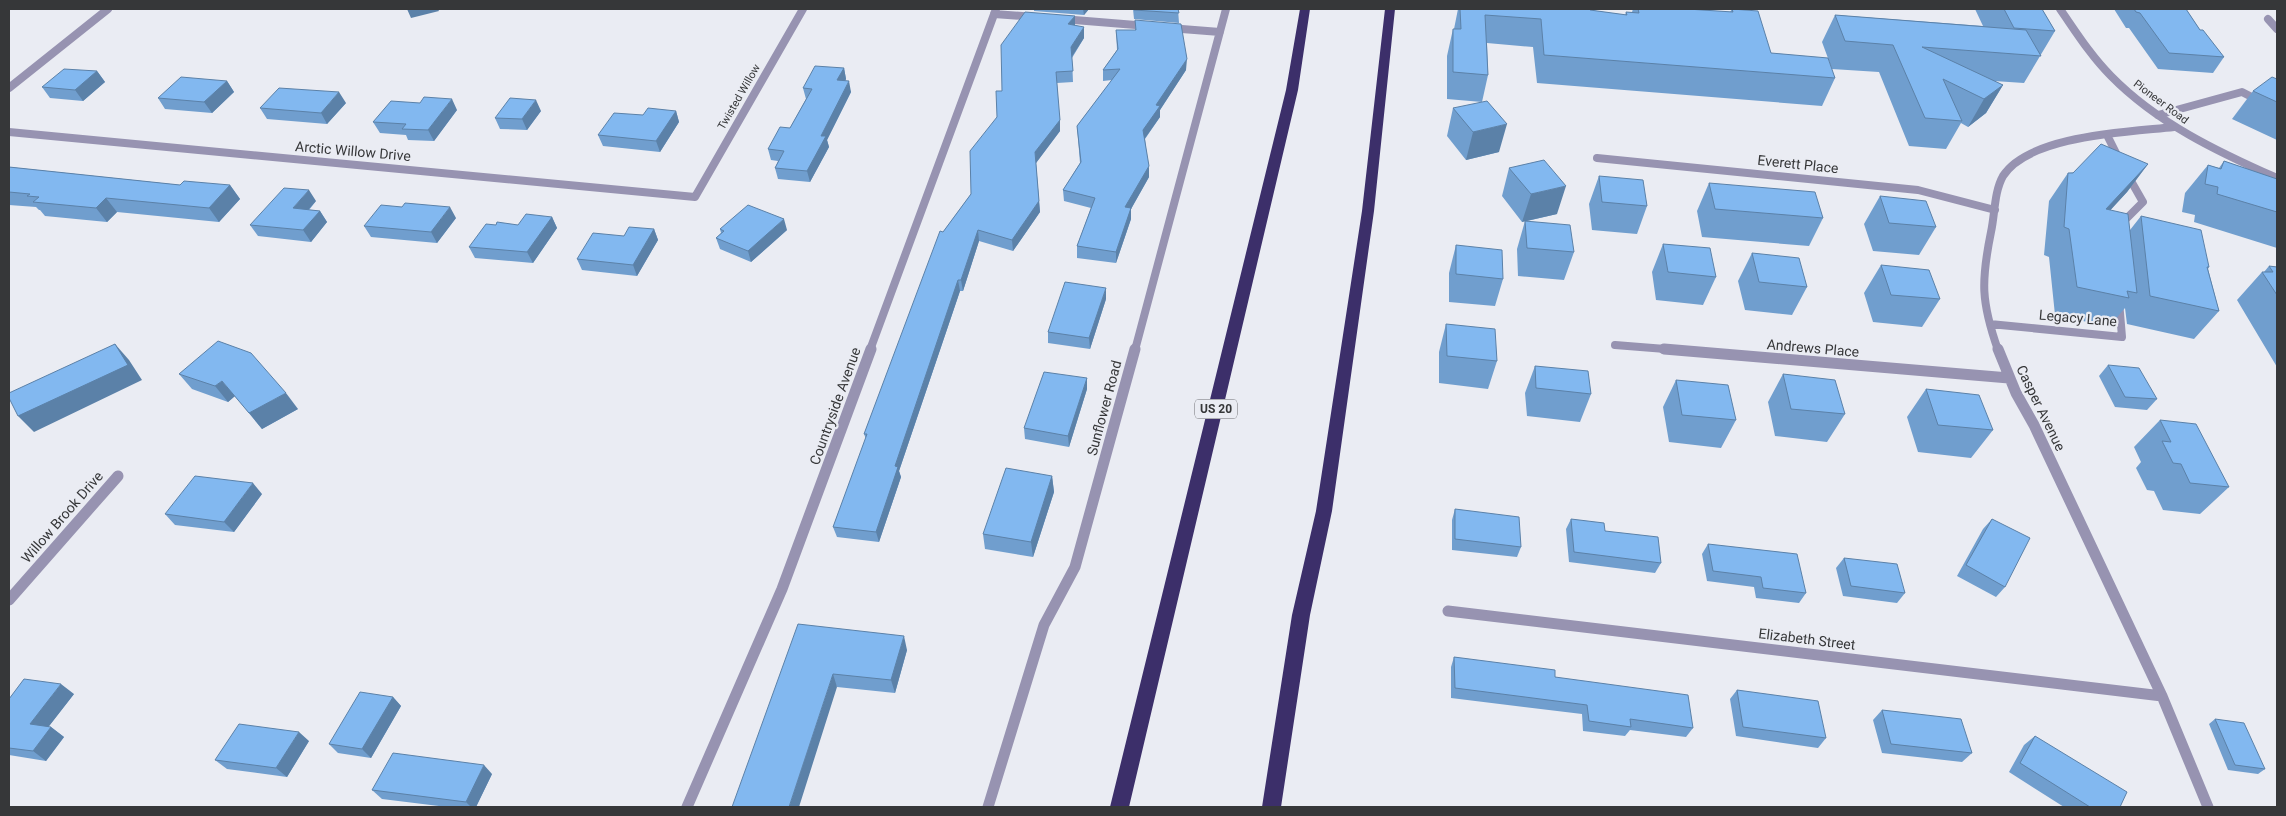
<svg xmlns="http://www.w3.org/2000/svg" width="2286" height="816" viewBox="0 0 2286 816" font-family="Roboto,sans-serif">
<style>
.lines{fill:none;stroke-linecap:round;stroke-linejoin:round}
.minor-far1{stroke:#9793b1;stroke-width:8}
.minor{stroke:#9793b1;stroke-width:11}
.tertiary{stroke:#9793b1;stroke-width:8}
.motorway{fill:#3c2f6a;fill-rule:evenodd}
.wall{fill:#709ece}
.shaded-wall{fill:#5b81a8}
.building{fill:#82b8f0;stroke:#5b81a8}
.labels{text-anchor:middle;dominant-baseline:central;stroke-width:4.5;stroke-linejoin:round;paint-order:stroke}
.far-street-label{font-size:11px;fill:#363739;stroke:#eaecf3}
.shield{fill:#eaecf3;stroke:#6c6d71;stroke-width:1}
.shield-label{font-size:12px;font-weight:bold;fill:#363739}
.street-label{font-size:14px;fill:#363739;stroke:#eaecf3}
</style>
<rect width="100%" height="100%" fill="#eaecf3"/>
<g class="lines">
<path class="minor-far1" d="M994 14 1035 17
M1062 19 1148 26
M2268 19 2277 29
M1169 28 1220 32
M9 88 108 9
M2158 115 2242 92 2277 110
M9 132 695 197 803 9
M2107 135 2120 161
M1597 158 1918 190 1995 210
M2120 225 2143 202 2127 174
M1990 324 2122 337 2119 301
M1615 345 1678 350
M870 350 996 9
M1135 350 1226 9
M1998 350C1981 302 1981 281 1991 232 1995 214 1994 192 2003 176 2029 135 2130 132 2174 127"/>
<path class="minor" d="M1664 349 2009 378
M1998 349 2016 393 2034 425 2162 696 2208 807
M9 600 118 476
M1448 611 2162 696
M687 807 782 589 871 349
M988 807 1044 625 1075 567 1135 349"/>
<path class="tertiary" d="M2060 9C2076 32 2091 56 2111 76 2157 123 2218 152 2277 178"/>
<path class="motorway" d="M1300 9H1310L1298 90 1129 807H1110L1286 90Z
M1385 9H1395L1374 211 1332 511 1310 615 1281 807H1262L1292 615 1316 511 1362 211Z"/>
</g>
<path class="wall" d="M287 9H308L306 10Z
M1034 9H1089L1084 15 1034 11Z
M1133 9H1178L1179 23 1134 19Z
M1458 9H1589L1590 10 1625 15 1626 12H1632L1633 9H1687L1730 12 1732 9 1771 53 1835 78 1822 106 1537 83 1533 47 1487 43 1488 75 1482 102 1447 99V56L1453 29H1454Z
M1975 9H2042L2055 31 2024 83 1994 81 2003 85 1986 113 1968 127 1961 123 1946 149 1909 146 1879 72 1832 69 1822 42 1835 15 1983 26Z
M2114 9H2186L2200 30 2224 57 2213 73 2158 69 2129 28H2126Z
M1135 20 1186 70 1160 110V117L1145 139 1149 177 1131 209V219L1116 263 1077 258V246L1091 208 1064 201 1063 190 1080 163 1077 126 1112 80 1103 81V70L1117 50 1116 30H1135Z
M1075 25 1084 38 1072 58 1073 82 1057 83 1060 131 1036 163 1040 212 1013 251 979 241 963 291H960L899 471 901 477 879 542 837 537 833 527 866 439 864 434 943 232 971 194 997 117Z
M844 68 846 79 845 81 851 92 827 140 829 147 810 182 778 179 775 168 778 161 771 160 768 149 790 128 806 99 803 88Z
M97 71 105 82 83 101 50 98 42 87Z
M2277 79V140L2232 119 2253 91Z
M227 81 234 92 212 113 165 109 158 98Z
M346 103 327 124 267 119 260 108Z
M1453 108 1499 152 1466 160 1447 136Z
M457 110 434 141 408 140 406 135 380 133 373 122Z
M541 111 527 130 500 129 495 118Z
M676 111 679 122 660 152 603 146 598 135 643 115Z
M2224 161 2277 179V248L2194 222 2195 215 2182 212 2185 193 2208 165 2219 168Z
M2148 164 2127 192 2110 210 2130 230 2141 216 2209 267 2208 269 2219 311 2194 339 2127 324 2125 308 2114 321 2111 320 2106 326 2055 315 2049 257 2044 255 2049 201 2068 173Z
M9 167 180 185H230L240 199 219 222 117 212 107 222 45 216 40 210H39L36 207 9 205Z
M1509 168 1557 214 1527 221 1574 252 1564 280 1518 276 1517 249 1525 221 1522 222 1502 196Z
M1599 176 1647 206 1637 234 1592 230 1589 204Z
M1709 183 1823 218 1809 246 1702 237 1697 211Z
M1880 196 1936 227 1919 255 1873 251 1864 224Z
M316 201 309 210 320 211 327 222 311 242 258 236 250 225Z
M552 217 557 228 533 263 475 258 469 247 496 225H518Z
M456 218 437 243 371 237 364 226Z
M654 229 658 240 637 276 582 270 577 259Z
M720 229 787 230 751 262 720 249 716 238 721 233Z
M1663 244 1716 277 1703 305 1656 300 1652 272Z
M1456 245 1503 279 1495 306 1449 302V273Z
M1752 253 1807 287 1792 315 1745 310 1738 281Z
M1881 265 1940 299 1922 327 1873 322 1864 293Z
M2269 266 2277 267V367L2237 300 2262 272H2264Z
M1106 299 1090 349 1048 343V332Z
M1446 324 1497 361 1488 389 1439 383V352Z
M2108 365 2157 399 2147 410 2115 407 2099 376Z
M1535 366 1591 394 1580 422 1527 416 1525 393Z
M179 374 298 409 262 429 235 396 228 402 192 389Z
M1783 374 1845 414 1827 442 1775 436 1768 402Z
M1087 378V389L1069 447 1025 439 1024 428Z
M1676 380 1736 420 1721 448 1669 442 1663 407Z
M1926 389 1993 430 1971 458 1918 452 1907 417Z
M2160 420 2229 487 2200 514 2163 510 2154 491 2147 490 2136 468 2141 462 2134 447Z
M1052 476 1054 492 1033 557 985 549 983 534Z
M262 494 234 532 175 525 165 514Z
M1455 509 1521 547 1517 557 1452 550V520Z
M1571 519 1605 531 1661 563 1655 573 1569 562 1566 529Z
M1992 519 2005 587 1996 597 1957 576 1983 529Z
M1708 544 1806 593 1799 603 1756 598 1754 587 1707 581 1702 554Z
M1844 558 1905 593 1897 603 1843 596 1836 568Z
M798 624 907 650 895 693 837 687Z
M1454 657 1555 677 1693 728 1686 737 1630 730 1625 736 1583 731 1582 714 1451 698V667Z
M1737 690 1826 738 1818 748 1736 736 1730 699Z
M74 694 48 727H51L64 737 46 761 9 755V699Z
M393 697 401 706 371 758 338 753 329 744Z
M1882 710 1972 753 1962 762 1882 753 1873 720Z
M2215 719 2265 769 2258 774 2228 770 2209 724Z
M2035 736 2120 807H2064L2009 772 2024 745Z
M309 741 287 777 227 769 215 760Z
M492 774 476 807H447L382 799 372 790Z"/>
<path class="shaded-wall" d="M407 9H438L439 11 411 18Z
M1083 9H1089L1084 15Z
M1075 16V26L1068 24Z
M1084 27V38L1071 58V47Z
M1187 59 1186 70 1160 110V117L1143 141V130L1156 105Z
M844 68 846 79 840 91 837 80Z
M97 71 105 82 83 101 75 90Z
M227 81 234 92 212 113 204 102Z
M849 81 851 92 827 140 829 147 810 182 807 171 821 136Z
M2003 85 1986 113 1968 127 1984 99Z
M339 92 346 103 327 124 321 113Z
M452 99 457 110 434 141 428 130Z
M536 100 541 111 527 130 522 119Z
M676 111 679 122 660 152 656 141Z
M1060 120V131L1036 163 1035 152Z
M1507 124 1499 152 1466 160 1473 132Z
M2148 164 2127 192 2086 237 2106 209Z
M1149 166V177L1131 209V219L1116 263V252L1125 207Z
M230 185 240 199 219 222 209 208Z
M1566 186 1557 214 1522 222 1531 194Z
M309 190 316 201 300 219 293 208Z
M106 198 117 212 107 222 96 208Z
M1039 201 1040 212 1013 251 1012 240Z
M450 207 456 218 437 243 431 232Z
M320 211 327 222 311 242 303 230Z
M552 217 557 228 533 263 527 252Z
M784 219 787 230 751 262 748 251Z
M654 229 658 240 637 276 633 265Z
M978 230 979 241 963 291 961 280Z
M958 280 960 291 899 471 901 477 879 542 876 532 895 466Z
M1106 288V299L1090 349 1089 338Z
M115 344 129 360 142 380 34 432 18 416Z
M1087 378V389L1069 447 1068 436Z
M222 381 235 396 228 402 215 386Z
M286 393 298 409 262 429 249 413Z
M1052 476 1054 492 1033 557 1031 542Z
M253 483 262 494 234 532 224 522Z
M904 636 907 650 895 693 891 680Z
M833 674 837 687 799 807H789Z
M61 684 74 694 43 734 30 724Z
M393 697 401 706 371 758 362 749Z
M51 727 64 737 46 761 33 751Z
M299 732 309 741 287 777 276 768Z
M484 765 492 774 476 807H471L466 802Z"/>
<path class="building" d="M1134 9H1178L1179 13 1134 10Z
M1460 9H1589L1590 10 1627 15 1626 12 1639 13 1638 9H1687L1733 12 1732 9 1758 11 1771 53 1828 58 1835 78 1544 55 1541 19 1485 15 1488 75 1453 72V29H1461Z
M2004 9H2042L2055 31 2014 28Z
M2134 9H2186L2200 30H2203L2224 57 2169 53 2140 13 2136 12Z
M1025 12 1075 16 1068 24 1084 27 1071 47 1073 71 1056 72 1060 120 1035 152 1039 201 1012 240 978 230 961 280H958L895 466 898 467 876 532 833 527 867 434H864L940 231 943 232 971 194 970 151 997 117 996 91H1002L1001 45Z
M1835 15 2026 30 2041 56 1922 47 2003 85 1984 99 1943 79 1962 121 1925 118 1893 45 1845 41Z
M1135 20 1181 24 1187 59 1156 105 1160 106 1143 130 1149 166 1125 207 1131 208 1116 252 1077 246 1095 198 1063 190 1081 162 1077 126 1120 69 1103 70 1118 49 1116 30H1136Z
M815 66 844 68 837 80 849 81 821 136H826L807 171 775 168 784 151 768 149 780 127 790 128 812 89 803 88Z
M64 69 97 71 75 90 42 87Z
M181 77 227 81 204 102 158 98Z
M2272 77 2277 79V102L2253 91Z
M279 88 339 92 321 113 260 108Z
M424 97 452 99 428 130 402 129 406 124 373 122 391 101 420 103Z
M510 98 536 100 522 119 495 118Z
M1487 101 1507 124 1473 132 1453 108Z
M648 108 676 111 656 141 598 135 614 113 643 115Z
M2101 144 2148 164 2106 209 2128 214 2137 293 2127 291 2129 298 2077 287 2069 229 2064 227 2068 173H2073Z
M1544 160 1566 186 1531 194 1509 168Z
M2224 161 2277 179V212L2217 194 2218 187 2205 184 2208 165 2221 169Z
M9 167 180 185 184 181 230 185 209 208 106 198 96 208 33 202 39 197 27 196 30 194 9 192Z
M1599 176 1643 180 1647 206 1602 202Z
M1709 183 1815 192 1823 218 1715 209Z
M284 188 309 190 293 208 320 211 303 230 250 225Z
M1880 196 1926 201 1936 227 1889 223Z
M405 203 450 207 431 232 364 226 381 205 402 207Z
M748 205 784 219 748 251 716 238 724 231 720 229Z
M526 214 552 217 527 252 469 247 486 224 496 225 497 222 518 225Z
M2141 216 2201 230 2209 267H2207L2219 311 2150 296Z
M1525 221 1570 225 1574 252 1527 248Z
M629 227 654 229 633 265 577 259 593 233 624 236Z
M1663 244 1710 248 1716 277 1668 272Z
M1456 245 1502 250 1503 279 1456 274Z
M1752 253 1799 258 1807 287 1759 282Z
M1881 265 1929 270 1940 299 1891 295Z
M2269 266 2277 267V295L2262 272H2273Z
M1065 282 1106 288 1089 338 1048 332Z
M1446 324 1495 329 1497 361 1447 356Z
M218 341 251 353 286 393 249 413 222 381 215 386 179 374Z
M115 344 128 365 18 416 9 398V393Z
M2108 365 2139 368 2157 399 2125 397Z
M1535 366 1588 371 1591 394 1536 388Z
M1044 372 1087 378 1068 436 1024 428Z
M1783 374 1835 380 1845 414 1791 409Z
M1676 380 1728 385 1736 420 1682 415Z
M1926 389 1979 395 1993 430 1938 425Z
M2160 420 2196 424 2229 487 2190 483 2181 464 2173 463 2162 441 2171 442Z
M1006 468 1052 476 1031 542 983 534Z
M195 476 253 483 224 522 165 514Z
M1455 509 1519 517 1521 547 1455 539Z
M1571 519 1604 523 1605 531 1658 537 1661 563 1574 552Z
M1992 519 2030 538 2005 587 1966 565Z
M1708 544 1797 554 1806 593 1763 588 1761 577 1713 571Z
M1844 558 1897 564 1905 593 1851 586Z
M798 624 904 636 891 680 833 674 789 807H732Z
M1454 657 1555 670V677L1688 695 1693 728 1630 719 1631 727 1589 721 1587 705 1455 688Z
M24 679 61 684 30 724 51 727 33 751 9 748V699Z
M1737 690 1818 701 1826 738 1743 727Z
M360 692 393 697 362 749 329 744Z
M1882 710 1961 719 1972 753 1891 744Z
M2215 719 2244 723 2265 769 2235 765Z
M239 724 299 732 276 768 215 760Z
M2035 736 2127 792 2120 807H2090L2020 763Z
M393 753 484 765 466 802 372 790Z"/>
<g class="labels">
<g class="far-street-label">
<text transform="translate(739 97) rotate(-60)">Twisted Willow</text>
<text transform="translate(2161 102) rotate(37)">Pioneer Road</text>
</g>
<rect class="shield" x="1195" y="399.5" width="42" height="19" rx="4"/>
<g class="shield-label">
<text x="1216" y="409">US 20</text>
</g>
<g class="street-label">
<text transform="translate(353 151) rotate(5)">Arctic Willow Drive</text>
<text transform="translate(1798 164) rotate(6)">Everett Place</text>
<text transform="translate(2078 318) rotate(5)">Legacy Lane</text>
<text transform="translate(1813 348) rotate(5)">Andrews Place</text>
<text transform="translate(835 406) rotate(-70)">Countryside Avenue</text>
<text transform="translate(1104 408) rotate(-75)">Sunflower Road</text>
<text transform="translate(2041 408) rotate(64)">Casper Avenue</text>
<text transform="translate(62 517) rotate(-49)">Willow Brook Drive</text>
<text transform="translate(1807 639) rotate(7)">Elizabeth Street</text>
</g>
</g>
<rect width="2286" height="816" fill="none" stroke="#363739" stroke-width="20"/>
</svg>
